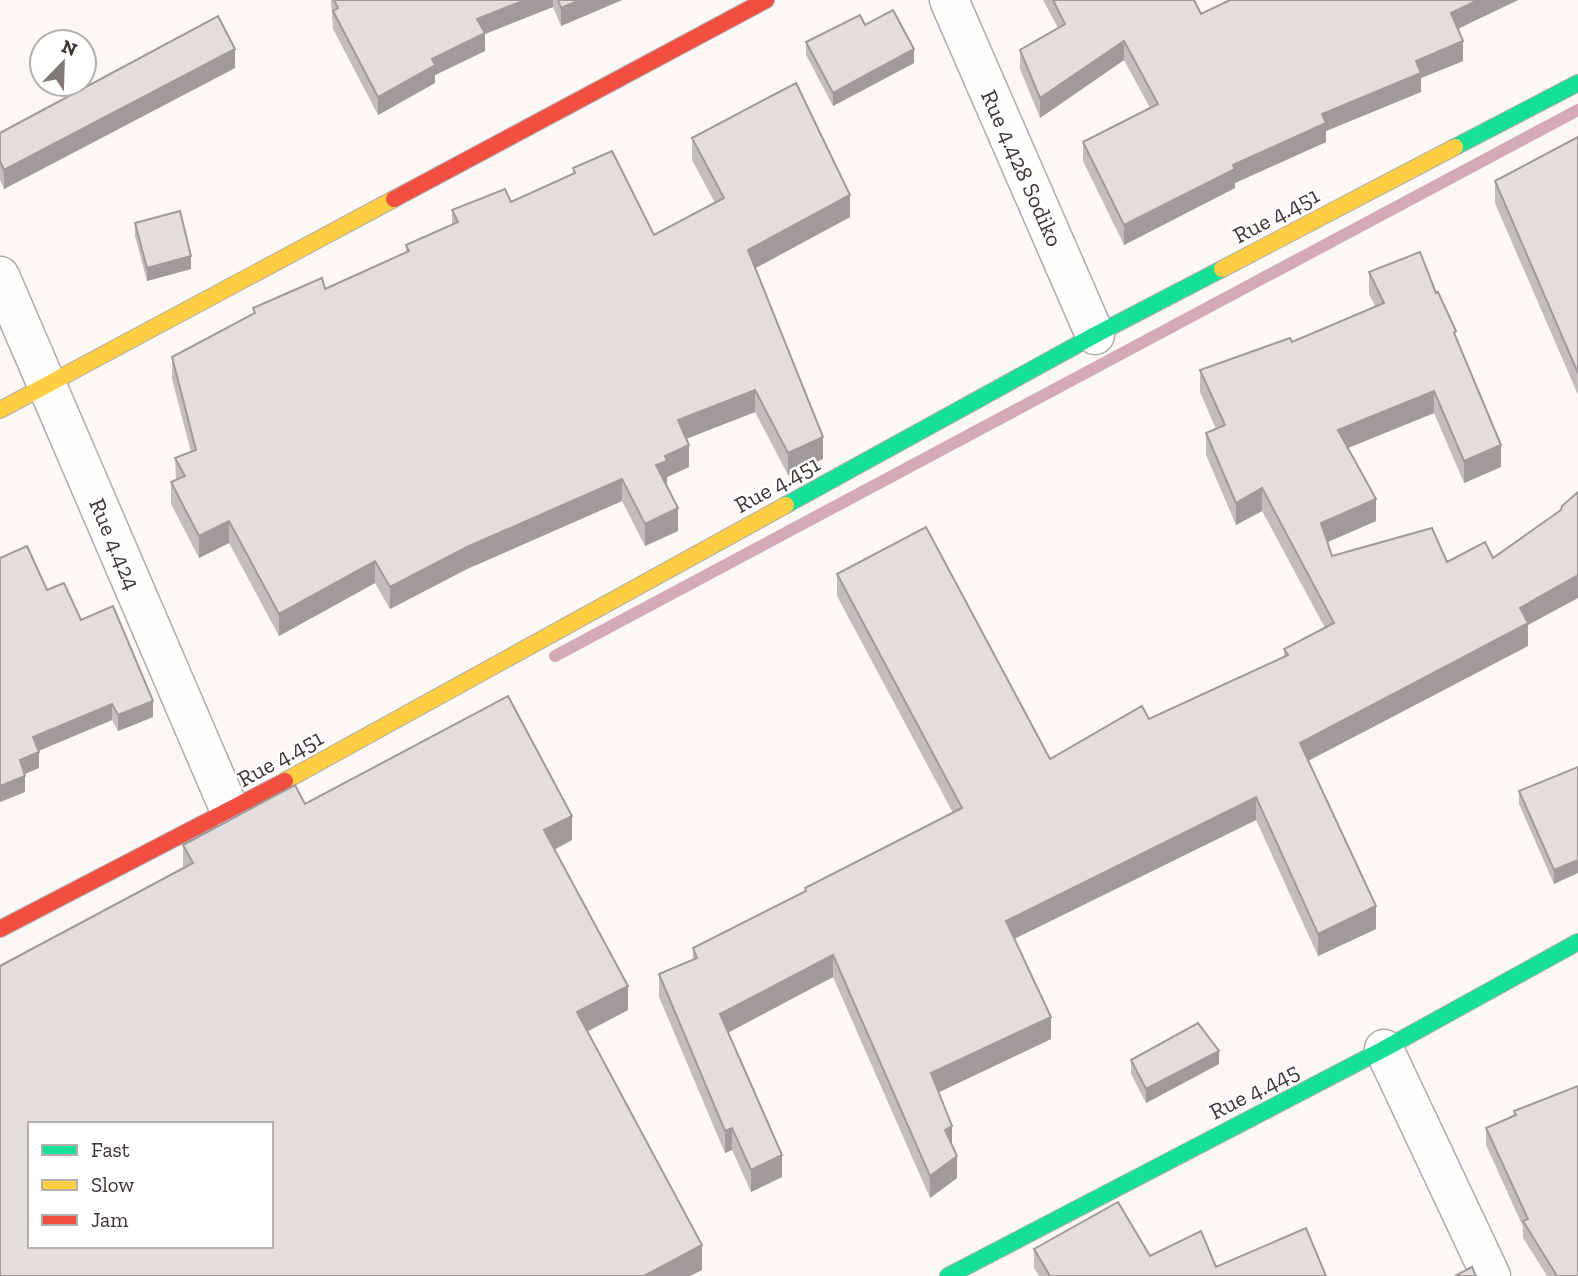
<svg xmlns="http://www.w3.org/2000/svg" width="1578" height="1276" viewBox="0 0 1578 1276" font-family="'Zilla Slab',serif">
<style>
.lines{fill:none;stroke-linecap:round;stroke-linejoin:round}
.stream{stroke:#d5aab8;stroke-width:12}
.street-casing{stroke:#b1acaa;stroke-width:41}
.fast-casing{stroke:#b1acaa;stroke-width:18}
.slow-casing{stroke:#b1acaa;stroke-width:18}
.jam-casing{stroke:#b1acaa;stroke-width:18}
.street{stroke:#fefefe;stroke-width:38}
.fast{stroke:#16e098;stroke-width:16}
.slow{stroke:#ffcf43;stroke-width:16}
.jam{stroke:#f24e42;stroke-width:16}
.wall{fill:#c3bebd}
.shaded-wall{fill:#9f9b9a}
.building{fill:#e3dddc;stroke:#9f9b9a;stroke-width:2;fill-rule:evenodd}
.labels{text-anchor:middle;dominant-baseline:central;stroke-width:5;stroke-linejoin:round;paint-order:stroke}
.street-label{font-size:23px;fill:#3f3633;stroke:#fff}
</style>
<rect width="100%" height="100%" fill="#fbf8f6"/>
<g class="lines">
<path class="stream" d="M555 656 1578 110"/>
<g class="street-casing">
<path id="street" d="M949 0 1095 335
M0 276 230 811
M1384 1049 1491 1276"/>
</g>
<g class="fast-casing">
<path id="fast" d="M1455 147 1578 83
M786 505 1095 335 1222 269
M948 1276 1384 1049 1578 942"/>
</g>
<g class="slow-casing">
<path id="slow" d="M1222 269 1455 147
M0 410 394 199
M285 781 786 505"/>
</g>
<g class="jam-casing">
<path id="jam" d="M394 199 766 0
M0 929 285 781"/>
</g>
<use href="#street" class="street"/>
<use href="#fast" class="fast"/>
<use href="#slow" class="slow"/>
<use href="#jam" class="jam"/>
</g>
<path class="wall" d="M331 0H622L561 26 553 7 485 34V51L435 75V83L378 115 333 29Z
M1043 0H1194L1201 14 1230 0H1518L1458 29 1463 61 1421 78V92L1326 131V142L1235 183V188L1124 245 1083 161V142L1150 108 1124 60 1040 118 1020 69V50L1058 28Z
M865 25 914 63 833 106 806 55V42Z
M235 68 4 189 0 180V133Z
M1578 137V395L1495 203V181Z
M692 138 850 217 756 268 823 459 788 475 755 412 686 439 689 467 667 477V483L666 484 678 531 645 546 622 501 467 569 390 609 375 583 279 636 229 543 199 558 171 504V482L176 480 175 458 191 452 172 379V357L253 315V308L325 289 406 252V245L452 224V210L511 202 573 173V168L654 235 715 203 692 160Z
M135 223 191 269 147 281 135 236Z
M1369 272 1436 293 1456 337 1501 467 1464 483 1434 413 1348 448 1376 521 1327 542 1332 556 1447 562 1528 625V646L1308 761 1376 929 1318 956 1256 820 1014 939 1051 1039 939 1092 952 1144 957 1178 930 1198 833 977 728 1032 782 1177 751 1192 732 1150 725 1153 659 997V974L693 960V948L805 892V888L953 813 837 596V574L1050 759 1149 719 1284 657V649L1325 628 1262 511 1236 525 1206 455V433L1216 429 1200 392V370L1292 342 1375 306 1369 294Z
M0 558 47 590 81 620 153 717 118 731 112 720 39 751V768L24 774 25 792 0 802Z
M1578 767 1554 884 1519 804V791Z
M305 804 572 840 554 850 628 1010 587 1031 702 1270 183 869V845Z
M1131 1060 1219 1064 1146 1103 1131 1074Z
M1514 1111 1578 1276H1547L1523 1238V1227L1486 1145V1128L1514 1116Z
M1034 1249 1150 1256 1216 1267 1326 1276H1039L1034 1268Z"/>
<path class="shaded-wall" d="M525 0H553V7L485 34V51L435 75V83L378 115V97L432 59 477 19Z
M580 0H622L561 26V8Z
M1478 0H1518L1451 32V13Z
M1124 41V60L1040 118V98Z
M1463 41V61L1421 78V92L1326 131V142L1235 183V188L1124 245V225L1233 165 1416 61Z
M235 49V68L4 189V170Z
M914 49V63L833 106V93Z
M850 195V217L748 272V250Z
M191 256V269L147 281V268Z
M755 390V412L678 442V420Z
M1434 391V413L1338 452V430Z
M823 437V459L788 475V453Z
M689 445V467L667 477V483L656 487V465L665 456Z
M1501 445V467L1464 483V461Z
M622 479V501L467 569 390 609V587L467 547Z
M1262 488V511L1236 525V503Z
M1376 499V521L1321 545V523Z
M678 508V531L645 546V524Z
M229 521V543L199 558V536Z
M375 561V583L279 636V614Z
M1578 575V598L1528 625V646L1300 765V743L1520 608Z
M153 701V717L118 731V715Z
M112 704V720L33 753V737Z
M39 752V768L20 776V760Z
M25 776V792L0 802V786Z
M1256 797V820L1006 943V921Z
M572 816V840L544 855V830Z
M1578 860V873L1554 884V870Z
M1376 906V929L1318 956V934Z
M833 955V977L720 1037V1014Z
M628 986V1010L577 1037V1012Z
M1051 1017V1039L931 1096V1073Z
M1219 1051V1064L1146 1103V1089Z
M952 1126V1148L945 1130Z
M732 1128V1150L725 1153V1131Z
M782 1155V1177L751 1192V1170Z
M957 1156V1178L930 1198V1176Z
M702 1245V1270L690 1276H644Z"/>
<path class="building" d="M334 0H525L477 19 485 33 432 59 435 65 378 97 333 11 338 8Z
M558 0H580L561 8Z
M1053 0H1194L1201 14 1230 0H1478L1451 13 1463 41 1416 61 1421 73 1322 114 1326 123 1233 165 1235 169 1124 225 1083 142 1158 104 1124 41 1040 98 1020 50 1065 24Z
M893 10 914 49 833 93 806 42 860 15 865 25Z
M218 16 235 49 4 170 0 161V133Z
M796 83 850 195 748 250 823 437 788 453 755 390 678 420 689 445 665 456 667 461 656 465 678 508 645 524 622 479 467 547 390 587 375 561 279 614 229 521 199 536 171 482 185 476 175 458 196 450 172 357 255 313 253 308 322 278 325 289 409 251 406 245 458 222 452 210 505 189 511 202 575 173 573 168 612 151 654 235 724 198 692 138Z
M1578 137V373L1495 181Z
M180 211 191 256 147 268 135 223Z
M1420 252 1436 293 1438 292 1456 331 1454 333 1501 445 1464 461 1434 391 1338 430 1376 499 1321 523 1332 556 1432 528 1447 562 1485 542 1493 558 1561 510 1562 506 1578 492V575L1520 608 1528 623 1300 743 1376 906 1318 934 1256 797 1006 921 1051 1017 931 1073 952 1126 945 1130 957 1156 930 1176 833 955 720 1014 782 1155 751 1170 732 1128 725 1131 659 974 697 958 693 948 806 891 805 888 962 808 837 574 926 527 1050 759 1142 706 1149 719 1288 655 1284 649 1334 623 1262 488 1236 503 1206 433 1225 425 1200 370 1290 338 1292 342 1384 303 1369 272Z
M27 546 47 590 64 583 81 620 113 606 153 701 118 715 112 704 33 737 39 752 20 760 25 776 0 786V558Z
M508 696 572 816 544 830 628 986 577 1012 702 1245 644 1276H0V966L193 863 183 845 295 785 305 804ZM30 1124H271V1246H30Z
M1578 767V860L1554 870 1519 791Z
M1198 1023 1219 1051 1146 1089 1131 1060Z
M1578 1086V1276H1557L1523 1221 1528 1219 1486 1128 1516 1115 1514 1111Z
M1118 1202 1150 1256 1201 1231 1216 1267 1306 1228 1326 1276H1050L1034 1249Z
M1472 1267 1476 1276H1455Z"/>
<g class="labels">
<g class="street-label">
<text transform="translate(1022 168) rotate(66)">Rue 4.428 Sodiko</text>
<text transform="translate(1276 215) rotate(-28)">Rue 4.451</text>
<text transform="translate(777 484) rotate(-29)">Rue 4.451</text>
<text transform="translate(115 544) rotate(67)">Rue 4.424</text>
<text transform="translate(280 758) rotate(-29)">Rue 4.451</text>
<text transform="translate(1254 1091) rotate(-27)">Rue 4.445</text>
</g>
</g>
<rect x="28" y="1122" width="245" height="126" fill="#ffffff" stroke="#b2afad" stroke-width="2"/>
<rect x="42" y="1145" width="35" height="10" fill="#16e098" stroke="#b2afad" stroke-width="2"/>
<text x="91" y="1157" font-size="21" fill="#3f3633">Fast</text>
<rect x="42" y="1180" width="35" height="10" fill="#ffcf43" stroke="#b2afad" stroke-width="2"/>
<text x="91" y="1192" font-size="21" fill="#3f3633">Slow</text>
<rect x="42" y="1215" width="35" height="10" fill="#f24e42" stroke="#b2afad" stroke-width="2"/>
<text x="91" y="1227" font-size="21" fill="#3f3633">Jam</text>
<g transform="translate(63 63) rotate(23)"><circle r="33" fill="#ffffff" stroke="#b2afad" stroke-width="2"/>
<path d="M0-5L12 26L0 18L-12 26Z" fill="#817a77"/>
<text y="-10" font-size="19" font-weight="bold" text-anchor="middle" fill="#3f3633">N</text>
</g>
</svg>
